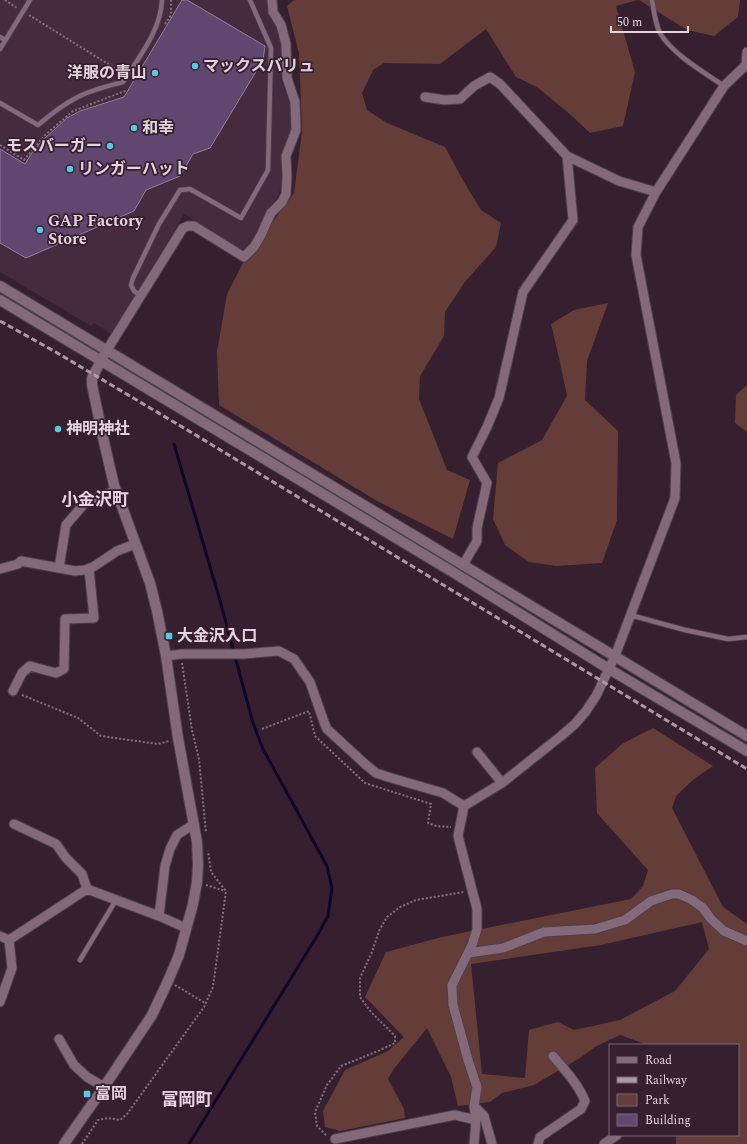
<svg xmlns="http://www.w3.org/2000/svg" width="747" height="1144" viewBox="0 0 747 1144" font-family="Spectral,'Noto Sans JP',serif">
<style>
.built{fill:#462b3e}
.green{fill:#643d38;fill-rule:evenodd}
.lines{fill:none;stroke-linecap:round;stroke-linejoin:round}
.stream{stroke:#10052b;stroke-width:3}
.building{fill:#61466f;stroke:#918199}
.service-casing{stroke:#4f3e4a;stroke-width:6}
.minor-casing{stroke:#4f3e4a;stroke-width:11}
.tertiary-casing{stroke:#4f3e4a;stroke-width:12}
.path{stroke:#85727e;stroke-width:2;stroke-dasharray:2 2;stroke-linecap:butt}
.service{stroke:#83697a;stroke-width:4.5}
.minor{stroke:#83697a;stroke-width:9}
.tertiary{stroke:#83697a;stroke-width:10}
.rail{stroke:#aa99a4;stroke-width:3;stroke-dasharray:6 3;stroke-linecap:butt}
.poi-dot{fill:#57c9e2;stroke:#36202f;stroke-width:1.5}
.labels{text-anchor:middle;dominant-baseline:central;stroke-width:3.5;stroke-linejoin:round;paint-order:stroke}
.poi-label{font-size:16px;font-weight:bold;fill:#e2d3dc;stroke:#36202f;text-anchor:start}
.neighbourhood-label{font-size:17px;font-weight:bold;fill:#efd2e5;stroke:#36202f}
</style>
<rect width="100%" height="100%" fill="#36202f"/>
<path class="built" d="M0 0H267L268 15 278 29 282 48 281 80 290 105 291 128 281 154V186L278 197 270 206 248 247 242 249 184 214 112 334 94 323 91 326 0 272Z"/>
<path class="green" d="M294 0H638L616 6 635 72 623 126 590 133 572 116 537 87 516 77 486 29 440 64 384 63 373 70 362 93 367 110 387 123 445 147 464 182 481 210 501 223 496 247 464 283 445 312 444 336 420 376 419 399 447 470 470 480 453 539 377 501 219 405 217 352 227 294 244 261 294 193 302 132 299 53 287 6Z
M639 0H740L738 17 714 36 687 30Z
M608 303 587 361 585 400 618 431 617 520 602 563 556 566 529 562 505 545 493 519 498 463 542 440 567 396 560 362 551 324 574 310Z
M747 385V432L735 423 736 395Z
M653 728 713 766 694 779 676 796 672 808 723 907 747 924V1144H676V1135H738V1045H648L620 1035 595 1047 580 1058 534 1085 502 1093 490 1102 458 1106 451 1077 427 1028 393 1070 388 1079 404 1109 405 1118 340 1131 325 1127 323 1111 345 1070 388 1051 404 1037 365 997 386 952 442 937 631 899 643 886 648 870 597 813 595 768 622 744ZM702 922 709 949 675 991 620 1020 574 1030 558 1022 529 1030 525 1078 482 1074 471 964 601 945Z"/>
<g class="lines">
<path class="stream" d="M174 444 219 597 253 723 263 749 327 866 332 888 328 916 317 936 189 1144"/>
</g>
<path class="building" d="M182 0H187L265 46 263 60 210 148 193 154 180 176 146 190 134 211 26 258 0 243V149L25 164 33 151 44 139 67 118 80 111 124 97Z"/>
<g class="lines">
<g class="service-casing">
<path id="service" d="M652 0C654 11 655 23 660 33 672 54 705 73 724 86
M0 37 5 40
M0 49 30 0
M0 103 38 125C50 115 62 105 76 98 90 90 108 86 123 82 139 57 161 30 162 0
M141 296 134 291 131 285 133 278 159 224 180 190 190 189 241 218 268 170 271 48 250 0
M630 615 685 630 728 639 747 637
M80 960 116 900"/>
</g>
<g class="minor-casing">
<path id="minor" d="M746 64 747 52
M425 97 445 100 460 99 474 86 490 77 500 84 567 156 619 181 656 192
M107 350 183 228 188 226H194L244 257 254 247 261 235 271 213 282 202 286 194 287 176 286 156 296 130 295 102 287 78 286 44 281 25 273 12 272 0
M463 565 477 541V528L487 483 472 457 487 427 499 398 523 292 573 220 567 156
M59 568 66 525 84 504 116 490
M0 569 18 564 21 561 75 571 85 570 93 567 117 551 135 544
M166 656 182 654H243L279 651 294 659 310 682 324 722 327 729 365 764 376 773 388 777 443 793 464 806
M13 691 22 673 30 666 56 673 64 669 65 619 94 618 89 569
M477 752 502 783
M14 824 56 844 66 858 82 874 87 889
M87 889 159 916 186 928
M159 916 165 866 170 849 177 835 194 824
M0 936 9 940 12 968 0 1002
M9 940 87 889
M468 953 503 948 544 932 595 929 625 920 651 901 672 894H679L692 900 703 908 711 919 724 931 747 941
M59 1039 74 1065 87 1077 104 1087
M474 1106 484 1116 492 1144
M335 1139 455 1115 476 1120
M474 1144 476 1120 474 1106 477 1087 468 1060 453 1005 452 985 472 945 477 929V909L458 836 464 806 502 783 561 736 575 724 586 711 596 696 615 656 675 498 676 463 636 255 638 227 656 192 724 86 747 64
M538 1144 540 1137 581 1109 585 1101C578 1084 565 1070 553 1056
M604 1144 617 1135"/>
</g>
<g class="tertiary-casing">
<path id="tertiary" d="M0 286 747 736
M0 300 456 574 609 669 747 751
M64 1144 104 1087 152 1015 168 981 179 955 193 904 197 882 198 865 197 842 178 738 166 656 157 611 150 583 114 485 104 442 92 385V378L104 355"/>
</g>
<path class="path" d="M5 0 17 8
M29 15 121 72
M165 24 171 15V0
M0 145 24 160 46 134 73 111 125 91 126 89
M182 663 192 730 199 759 206 833
M22 695 78 718 101 736 158 744 169 741
M262 729 309 711 315 736 365 783 431 804 428 823 436 826 451 827
M206 885 225 891
M175 985 205 1003
M326 1135 317 1126 315 1112 327 1085 341 1066 378 1051 395 1043V1036L371 1012 360 997V978L372 952 379 931 387 917 400 907 416 900 464 892
M82 1144 98 1120 108 1118 120 1120 127 1114 204 1007 213 987 226 891 211 872 208 851"/>
<use href="#service" class="service"/>
<use href="#minor" class="minor"/>
<use href="#tertiary" class="tertiary"/>
<path class="rail" d="M0 321 54 351 194 434 747 769"/>
</g>
<g class="poi-dot">
<circle cx="195" cy="66" r="4"/>
<circle cx="155" cy="73" r="4"/>
<circle cx="134" cy="128" r="4"/>
<circle cx="110" cy="146" r="4"/>
<circle cx="70" cy="169" r="4"/>
<circle cx="40" cy="230" r="4"/>
<circle cx="58" cy="429" r="4"/>
<rect x="165" y="632" width="8" height="8" rx="2"/>
<rect x="83" y="1090" width="8" height="8" rx="2"/>
</g>
<g class="labels">
<g class="poi-label">
<text x="203" y="66">マックスバリュ</text>
<text x="147" y="73" text-anchor="end">洋服の青山</text>
<text x="142" y="128">和幸</text>
<text x="102" y="146" text-anchor="end">モスバーガー</text>
<text x="78" y="169">リンガーハット</text>
<text x="48" y="221">GAP Factory<tspan x="48" dy="18">Store</tspan></text>
<text x="66" y="429">神明神社</text>
<text x="177" y="636">大金沢入口</text>
<text x="95" y="1094">富岡</text>
</g>
<g class="neighbourhood-label">
<text x="95" y="500">小金沢町</text>
<text x="187" y="1100">富岡町</text>
</g>
</g>
<rect x="609" y="1044" width="130" height="92" fill="#36202f" stroke="#7b6874"/>
<rect x="617" y="1057" width="20" height="6" fill="#83697a" stroke="#7b6874"/>
<text x="645" y="1064" font-size="12" fill="#e2d3dc">Road</text>
<rect x="617" y="1077" width="20" height="6" fill="#aa99a4" stroke="#7b6874"/>
<text x="645" y="1084" font-size="12" fill="#e2d3dc">Railway</text>
<rect x="617" y="1094" width="20" height="12" fill="#643d38" stroke="#7b6874"/>
<text x="645" y="1104" font-size="12" fill="#e2d3dc">Park</text>
<rect x="617" y="1114" width="20" height="12" fill="#61466f" stroke="#7b6874"/>
<text x="645" y="1124" font-size="12" fill="#e2d3dc">Building</text>
<path d="M611 26v6h77v-6" fill="none" stroke="#e2d3dc" stroke-width="2"/>
<text x="617" y="26" font-size="12" fill="#e2d3dc" stroke="#36202f" stroke-width="3" paint-order="stroke">50 m</text>
</svg>
